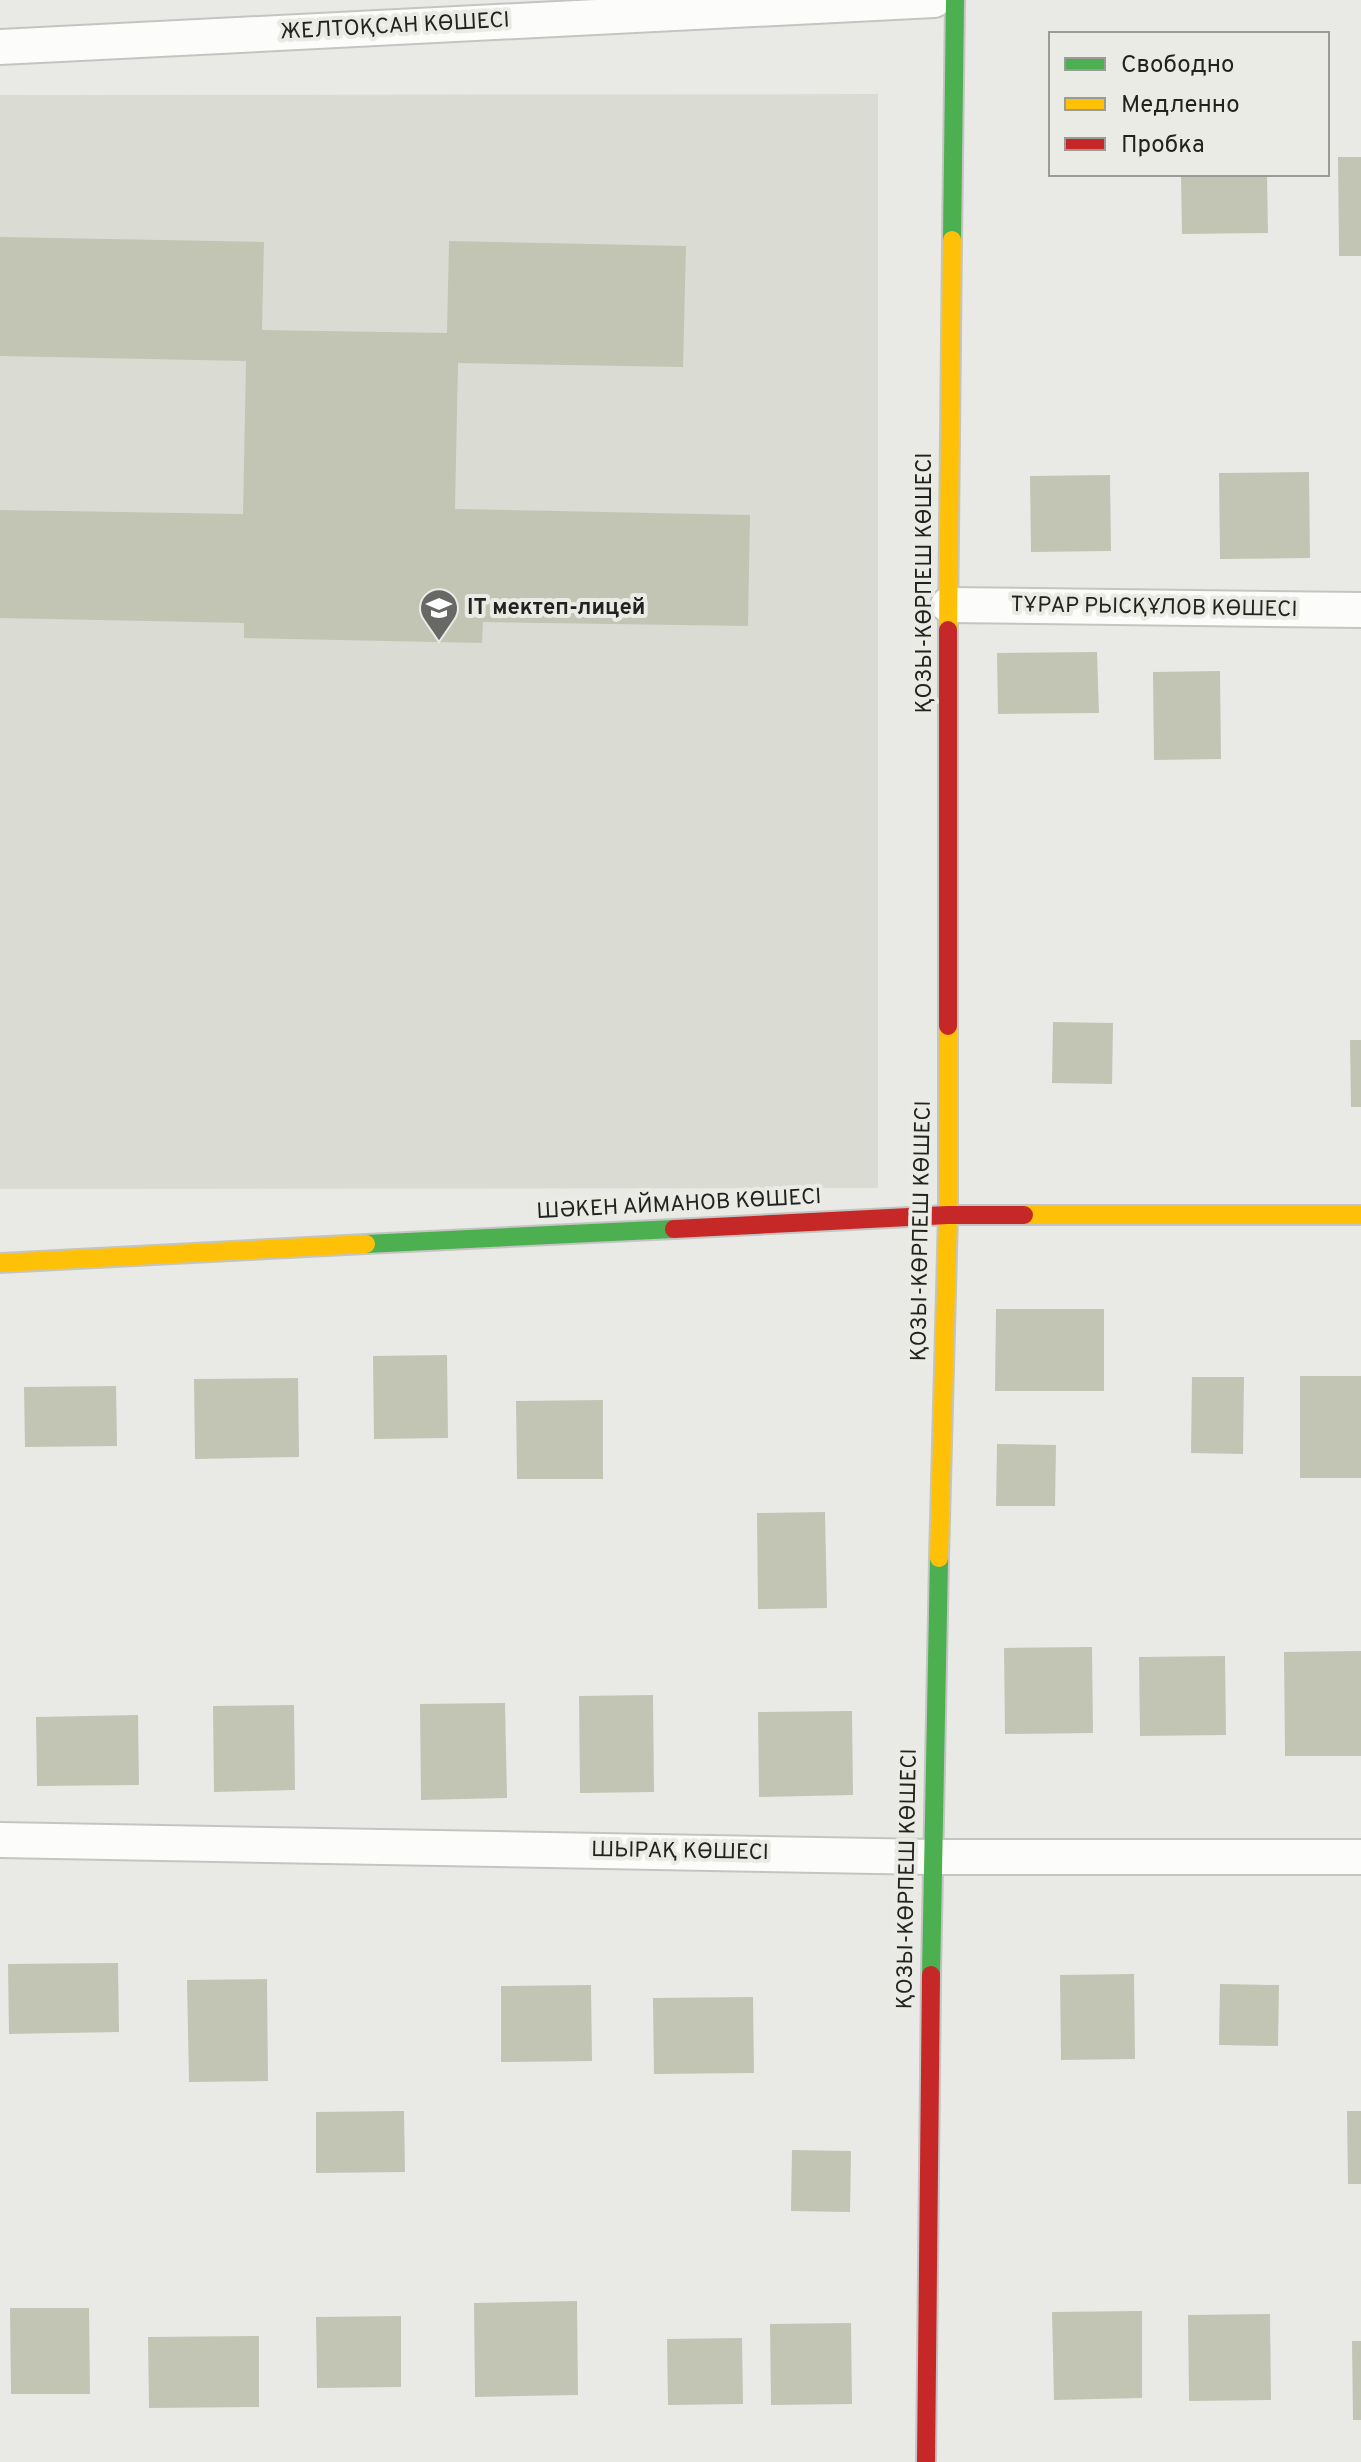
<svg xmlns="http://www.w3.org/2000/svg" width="1361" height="2462" viewBox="0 0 1361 2462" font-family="Overpass,sans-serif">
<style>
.built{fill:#dadcd4}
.building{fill:#c2c5b4}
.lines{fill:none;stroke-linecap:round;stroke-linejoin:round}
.street-casing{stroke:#c4c5c2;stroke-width:38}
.fast-casing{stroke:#c4c5c2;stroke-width:22}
.slow-casing{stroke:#c4c5c2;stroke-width:22}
.jam-casing{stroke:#c4c5c2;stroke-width:22}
.street{stroke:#fcfcfb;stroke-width:34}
.fast{stroke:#4caf50;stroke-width:18}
.slow{stroke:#ffc107;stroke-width:18}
.jam{stroke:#c62828;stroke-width:18}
.labels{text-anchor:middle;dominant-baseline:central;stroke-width:8;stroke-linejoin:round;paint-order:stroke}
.street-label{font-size:22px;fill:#222320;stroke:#eaebe5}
.poi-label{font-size:22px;font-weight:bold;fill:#222320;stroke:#eaebe5;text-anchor:start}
</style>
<rect width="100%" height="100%" fill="#e9eae6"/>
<path class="built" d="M878 94V1188L0 1189V95Z"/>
<path class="building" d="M1338 157H1361V256H1339Z
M1181 174H1267L1268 233 1182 234Z
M0 237 264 242 262 330 447 333 449 241 686 246 683 367 458 363 455 509 750 515 748 626 483 622 482 643 244 638V623L0 618V510L243 514 246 361 0 356Z
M1309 472 1310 558 1220 559 1219 473Z
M1110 475 1111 551 1031 552 1030 476Z
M1097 652 1099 713 998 714 997 653Z
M1220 671 1221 759 1154 760 1153 672Z
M1053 1022 1113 1023 1112 1084 1052 1083Z
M1350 1040H1361V1107H1351Z
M996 1309H1104V1391H995Z
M447 1355 448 1438 374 1439 373 1356Z
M1300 1376H1361V1478H1300Z
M1192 1377H1244L1243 1454 1191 1453Z
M298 1378 299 1457 195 1459 194 1379Z
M116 1386 117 1446 25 1447 24 1387Z
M603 1400V1479H517L516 1401Z
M997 1444 1056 1445 1055 1506H996Z
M825 1512 827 1608 758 1609 757 1513Z
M1092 1647 1093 1733 1005 1734 1004 1648Z
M1361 1651V1756H1285L1284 1652Z
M1225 1656 1226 1735 1140 1736 1139 1657Z
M653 1695 654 1792 580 1793 579 1696Z
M505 1703 507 1798 421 1800 420 1704Z
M294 1705 295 1790 214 1792 213 1706Z
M852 1711 853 1795 759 1797 758 1712Z
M138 1715 139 1785 37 1786 36 1717Z
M118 1963 119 2032 9 2034 8 1964Z
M1134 1974 1135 2059 1061 2060 1060 1975Z
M267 1979 268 2081 189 2082 187 1980Z
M1220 1984 1279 1985 1278 2046 1219 2045Z
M591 1985 592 2061 501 2062V1986Z
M753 1997 754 2073 654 2074 653 1998Z
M404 2111 405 2172 316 2173V2112Z
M1347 2111H1361V2184H1348Z
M792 2150 851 2151 850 2212 791 2211Z
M577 2301 578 2395 475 2397 474 2303Z
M10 2308H89L90 2394H11Z
M1142 2311V2398L1054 2400 1052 2312Z
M1270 2314 1271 2400 1189 2401 1188 2315Z
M401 2316V2387L317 2388 316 2317Z
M851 2323 852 2404 771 2405 770 2324Z
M259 2336V2407L149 2408 148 2337Z
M742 2338 743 2404 668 2405 667 2339Z
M1352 2341H1361V2420H1353Z"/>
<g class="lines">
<g class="street-casing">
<path id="street" d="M0 47 934 0
M948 605 1361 610
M0 1840 932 1857H1361"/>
</g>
<g class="fast-casing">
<path id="fast" d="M952 240 955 0
M366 1244 674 1229
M931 1975 939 1558"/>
</g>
<g class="slow-casing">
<path id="slow" d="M948 630 952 240
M1024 1215H1361
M0 1263 366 1244
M939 1558 948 1215V1026"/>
</g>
<g class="jam-casing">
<path id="jam" d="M948 630V1026
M674 1229 948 1215H1024
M926 2462 931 1975"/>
</g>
<use href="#street" class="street"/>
<use href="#fast" class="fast"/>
<use href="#slow" class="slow"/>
<use href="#jam" class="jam"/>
</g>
<defs>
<g id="school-pin" transform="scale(2)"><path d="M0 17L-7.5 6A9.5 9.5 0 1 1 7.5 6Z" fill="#686965" stroke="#eaebe5"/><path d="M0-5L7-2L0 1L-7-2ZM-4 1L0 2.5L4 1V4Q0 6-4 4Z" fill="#fff"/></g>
</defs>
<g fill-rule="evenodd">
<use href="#school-pin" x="439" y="608"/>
</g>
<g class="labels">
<g class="street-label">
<text transform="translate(395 27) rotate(-3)">ЖЕЛТОҚСАН КӨШЕСІ</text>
<text transform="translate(925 583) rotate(-90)">ҚОЗЫ-КӨРПЕШ КӨШЕСІ</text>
<text transform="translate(1154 608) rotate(1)">ТҰРАР РЫСҚҰЛОВ КӨШЕСІ</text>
<text transform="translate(679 1205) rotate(-3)">ШӘКЕН АЙМАНОВ КӨШЕСІ</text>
<text transform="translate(922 1231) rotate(-89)">ҚОЗЫ-КӨРПЕШ КӨШЕСІ</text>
<text transform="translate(680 1852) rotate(1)">ШЫРАҚ КӨШЕСІ</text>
<text transform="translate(908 1879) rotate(-89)">ҚОЗЫ-КӨРПЕШ КӨШЕСІ</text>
</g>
<g class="poi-label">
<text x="467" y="608">IT мектеп-лицей</text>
</g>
</g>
<rect x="1049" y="32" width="280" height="144" fill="#eaebe5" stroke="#9a9b96" stroke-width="2"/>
<rect x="1065" y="58" width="40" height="12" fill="#4caf50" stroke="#9a9b96" stroke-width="2"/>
<text x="1121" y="72" font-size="24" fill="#222320">Свободно</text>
<rect x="1065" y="98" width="40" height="12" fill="#ffc107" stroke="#9a9b96" stroke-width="2"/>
<text x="1121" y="112" font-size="24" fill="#222320">Медленно</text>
<rect x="1065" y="138" width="40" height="12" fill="#c62828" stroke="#9a9b96" stroke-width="2"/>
<text x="1121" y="152" font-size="24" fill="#222320">Пробка</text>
</svg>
